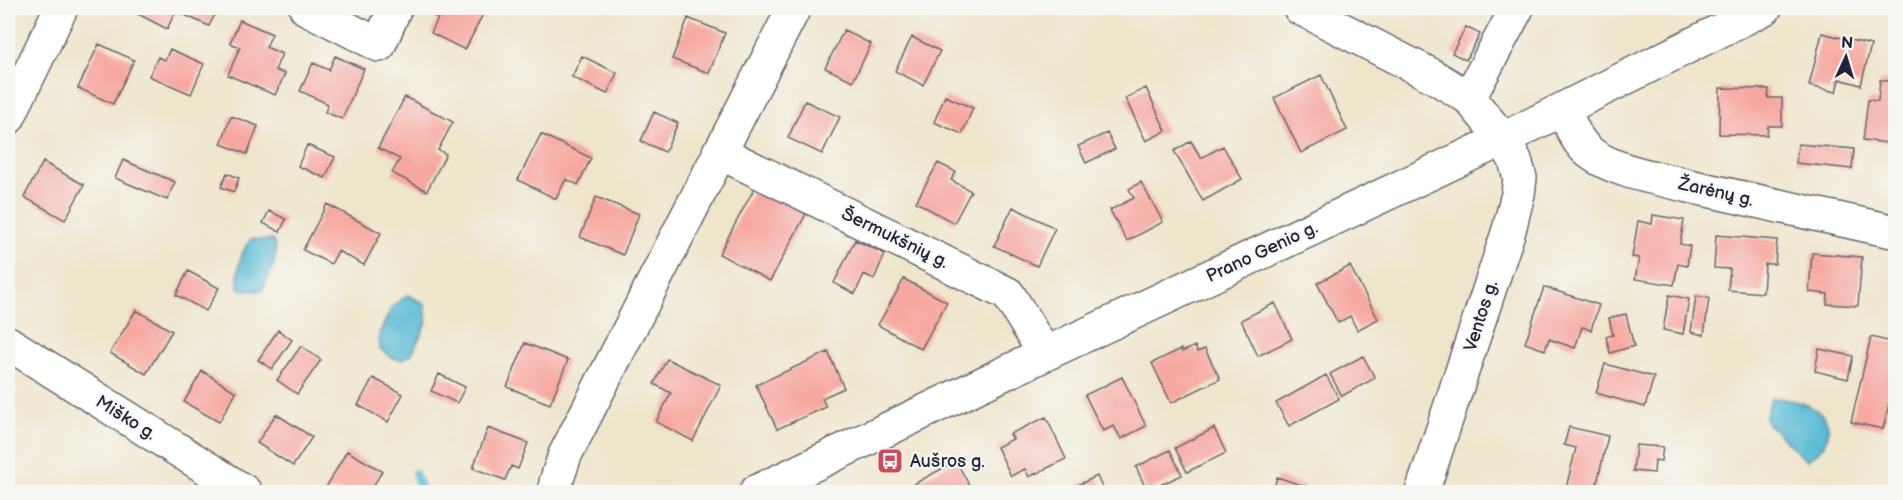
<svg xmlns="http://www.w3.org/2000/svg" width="1903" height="500" viewBox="0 0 1903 500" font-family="'Balsamiq Sans',sans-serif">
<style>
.water{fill:#56bad4;stroke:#3c6e88;stroke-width:1.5}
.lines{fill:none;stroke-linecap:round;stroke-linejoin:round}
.stream{stroke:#56bad4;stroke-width:8}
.building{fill:#f6a8a0}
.minor-casing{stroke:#6a666d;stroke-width:36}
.minor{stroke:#fff;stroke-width:33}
.labels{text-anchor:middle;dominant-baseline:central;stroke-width:4.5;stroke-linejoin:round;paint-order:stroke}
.street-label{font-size:18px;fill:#22223b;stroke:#f6f6f2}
.poi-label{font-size:18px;fill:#22223b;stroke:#f6f6f2;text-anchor:start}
</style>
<rect width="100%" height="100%" fill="#f6f6f2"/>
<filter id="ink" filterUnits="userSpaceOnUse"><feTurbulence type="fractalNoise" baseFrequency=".0167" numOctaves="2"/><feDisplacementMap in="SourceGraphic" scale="12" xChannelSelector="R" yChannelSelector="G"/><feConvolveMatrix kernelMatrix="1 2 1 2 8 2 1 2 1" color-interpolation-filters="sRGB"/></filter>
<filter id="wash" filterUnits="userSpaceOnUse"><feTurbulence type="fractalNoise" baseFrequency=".008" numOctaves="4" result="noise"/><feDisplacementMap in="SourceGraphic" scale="24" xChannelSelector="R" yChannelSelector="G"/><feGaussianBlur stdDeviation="1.35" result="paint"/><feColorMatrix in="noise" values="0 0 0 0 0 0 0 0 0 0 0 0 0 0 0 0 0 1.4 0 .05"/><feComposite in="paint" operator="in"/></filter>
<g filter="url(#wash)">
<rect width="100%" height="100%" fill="#efe5cb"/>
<path class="water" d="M251 239 273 240C281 257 269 275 262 291H248L238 288C237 270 239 253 251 239Z
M408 295 425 304 427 322 412 354 402 360 392 358 380 349 379 334 392 307Z
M1771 398C1787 398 1806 402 1819 412 1839 427 1823 454 1806 460L1768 424 1765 418Z"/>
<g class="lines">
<path class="stream" d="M415 473 422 492"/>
</g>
<g id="blocks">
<path class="building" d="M142 8H218L209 26 176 11 167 29 138 14Z
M437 8H486L465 50 431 33 438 18 433 16Z
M931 8H950L947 15Z
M688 18 725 33 709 73 672 59Z
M240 20 272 34 266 47 282 54 275 70 285 74 275 95 228 75 240 47 230 43Z
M1466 27 1480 34 1466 60 1452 53Z
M844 30 871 44 853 81 825 68Z
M1822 33 1871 45 1861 85 1839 79 1836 92 1809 86Z
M912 37 940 51 923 85 895 71Z
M99 44 134 60 113 104 78 88Z
M170 49 204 64 191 94 149 76 158 57 165 60Z
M335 56 364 69 342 119 325 112 328 104 300 91 313 63 329 70Z
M582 56 617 73 607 94 572 77Z
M1321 75 1347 130 1301 153 1274 98Z
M1880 80 1896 82 1888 143 1863 140 1868 100 1878 101Z
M1146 88 1166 131 1146 141 1125 98Z
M1720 88 1769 89 1768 98H1782V126H1768L1767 135 1719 134Z
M945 96 973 108 962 134 934 122Z
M405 97 453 122 438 150 446 154 427 191 392 173 400 159 378 148Z
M805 101 840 117 822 154 788 138Z
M654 112 678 123 665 152 641 141Z
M231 116 258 126 247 154 221 144Z
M1107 133 1115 149 1086 163 1078 146Z
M541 134 591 158 578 185 566 179 556 199 518 180Z
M1191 141 1201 158 1223 146 1242 179 1203 201 1174 151Z
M1798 144 1854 149 1852 169 1796 163Z
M307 145 335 157 325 178 298 166Z
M123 160 175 182 167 200 115 178Z
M43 162 84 185 65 220 24 197Z
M938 163 956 172 951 180 971 191 954 223 916 202Z
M227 173 239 178 234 192 221 187Z
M1141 182 1163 222 1127 241 1110 210 1134 198 1129 189Z
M755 187 806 214 770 281 719 254Z
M596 197 639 214 623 255 580 237Z
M327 204 381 233 364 265 338 251 331 264 303 250Z
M1013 207 1055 228 1037 266 994 246Z
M269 211 286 219 280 232 263 223Z
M1653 215 1684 220 1680 244 1690 246 1687 266 1678 264 1674 285 1635 279 1639 258 1632 257 1638 221 1652 224Z
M1716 235 1777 240 1775 264H1765L1763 293 1728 290 1730 269 1714 268Z
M855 240 885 254 874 279 864 274 855 294 834 283Z
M1812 253 1862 257 1858 306 1827 304 1828 294 1809 292Z
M1350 266 1378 319 1357 330 1350 316 1338 323 1317 283Z
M188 271 219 288 206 311 176 295Z
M904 279 947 302 921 349 878 325Z
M1544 287 1599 305 1591 330 1582 327 1575 348 1549 339 1545 350 1525 343Z
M1669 295 1689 299 1683 334 1663 330Z
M1696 296 1709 298 1704 335 1691 332Z
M1275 303 1292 339 1258 356 1241 320Z
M136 310 172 331 146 374 110 353Z
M1626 314 1634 346 1610 353 1606 337 1613 335 1609 318Z
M278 330 292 340 272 369 258 360Z
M1871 337 1896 343V376L1883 429 1851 422Z
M525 343 568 360 550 404 507 387Z
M301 346 321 360 297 394 277 380Z
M1195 346 1197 352 1205 349 1220 379 1171 403 1152 363 1181 349 1182 352Z
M1819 349 1853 356 1848 379 1815 371Z
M828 352 844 388 822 398 826 407 777 429 756 385Z
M1363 356 1375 378 1342 396 1330 374Z
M667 359 721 385 693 441 656 422 671 393 654 384Z
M1605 364 1654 377 1645 407 1596 393Z
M202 371 236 392 219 422 184 402Z
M439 374 465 387 457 403 431 391Z
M1326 375 1339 399 1289 426 1276 403Z
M1122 377 1146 426 1121 439 1114 426 1103 431 1085 395Z
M373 378 403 394 388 422 358 405Z
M276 414 312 437 293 466 257 443Z
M1046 417 1066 459 1029 477 1025 469 1011 476 997 447 1013 439 1010 434Z
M1569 427 1608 436 1595 492H1565L1576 448 1564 445Z
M488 428 528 443 518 469 511 466 505 480 473 468Z
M1214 428 1226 453 1187 472 1175 448Z
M1636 445 1663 447 1661 461 1655 460 1654 473 1633 471Z
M1170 450 1182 475 1147 491 1136 467Z
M347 451 382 471 370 492 324 491Z
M956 461 973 492H919L914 484Z
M1097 476 1104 492H1063Z
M1277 477 1304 486 1302 492H1273Z"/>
</g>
</g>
<g filter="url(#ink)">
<use href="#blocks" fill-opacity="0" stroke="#6a666d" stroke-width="1.5"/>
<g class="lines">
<g class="minor-casing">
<path id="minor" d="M306 8 379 45 395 8
M1300 8 1433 76 1469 98 1503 139 1515 160 1520 178 1518 194 1509 230 1422 492
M1469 98 1517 8
M1564 109C1571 127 1577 144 1593 155 1620 173 1658 178 1689 186 1758 202 1827 217 1896 232
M8 118 61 8
M719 152 1008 294 1045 354
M8 343 245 492
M555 492 556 482 565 455 794 8
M756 492 1045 354 1503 139 1765 8"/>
</g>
<use href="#minor" class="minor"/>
</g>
</g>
<defs>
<g id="bus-square" transform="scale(1.35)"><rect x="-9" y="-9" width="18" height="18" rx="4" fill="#d1495b" stroke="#f6f6f2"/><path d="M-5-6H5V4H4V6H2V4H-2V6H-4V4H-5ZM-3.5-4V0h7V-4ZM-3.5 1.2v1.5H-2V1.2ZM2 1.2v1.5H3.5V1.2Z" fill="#fff"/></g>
</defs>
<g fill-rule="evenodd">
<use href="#bus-square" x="890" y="461"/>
</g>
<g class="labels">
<g class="street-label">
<text transform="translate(1716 192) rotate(13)">Žarėnų g.</text>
<text transform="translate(895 238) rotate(26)">Šermukšnių g.</text>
<text transform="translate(1262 252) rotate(-25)">Prano Genio g.</text>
<text transform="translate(1481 316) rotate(-72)">Ventos g.</text>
<text transform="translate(126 418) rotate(32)">Miško g.</text>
</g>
<g class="poi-label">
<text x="910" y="461">Aušros g.</text>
</g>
</g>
<rect width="1903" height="500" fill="none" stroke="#f6f6f2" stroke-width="30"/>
<g transform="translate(1846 57) rotate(4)" stroke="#f6f6f2" stroke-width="4.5" paint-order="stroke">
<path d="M0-4.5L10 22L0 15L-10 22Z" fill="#22223b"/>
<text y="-9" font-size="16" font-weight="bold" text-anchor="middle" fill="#22223b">N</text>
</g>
</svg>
